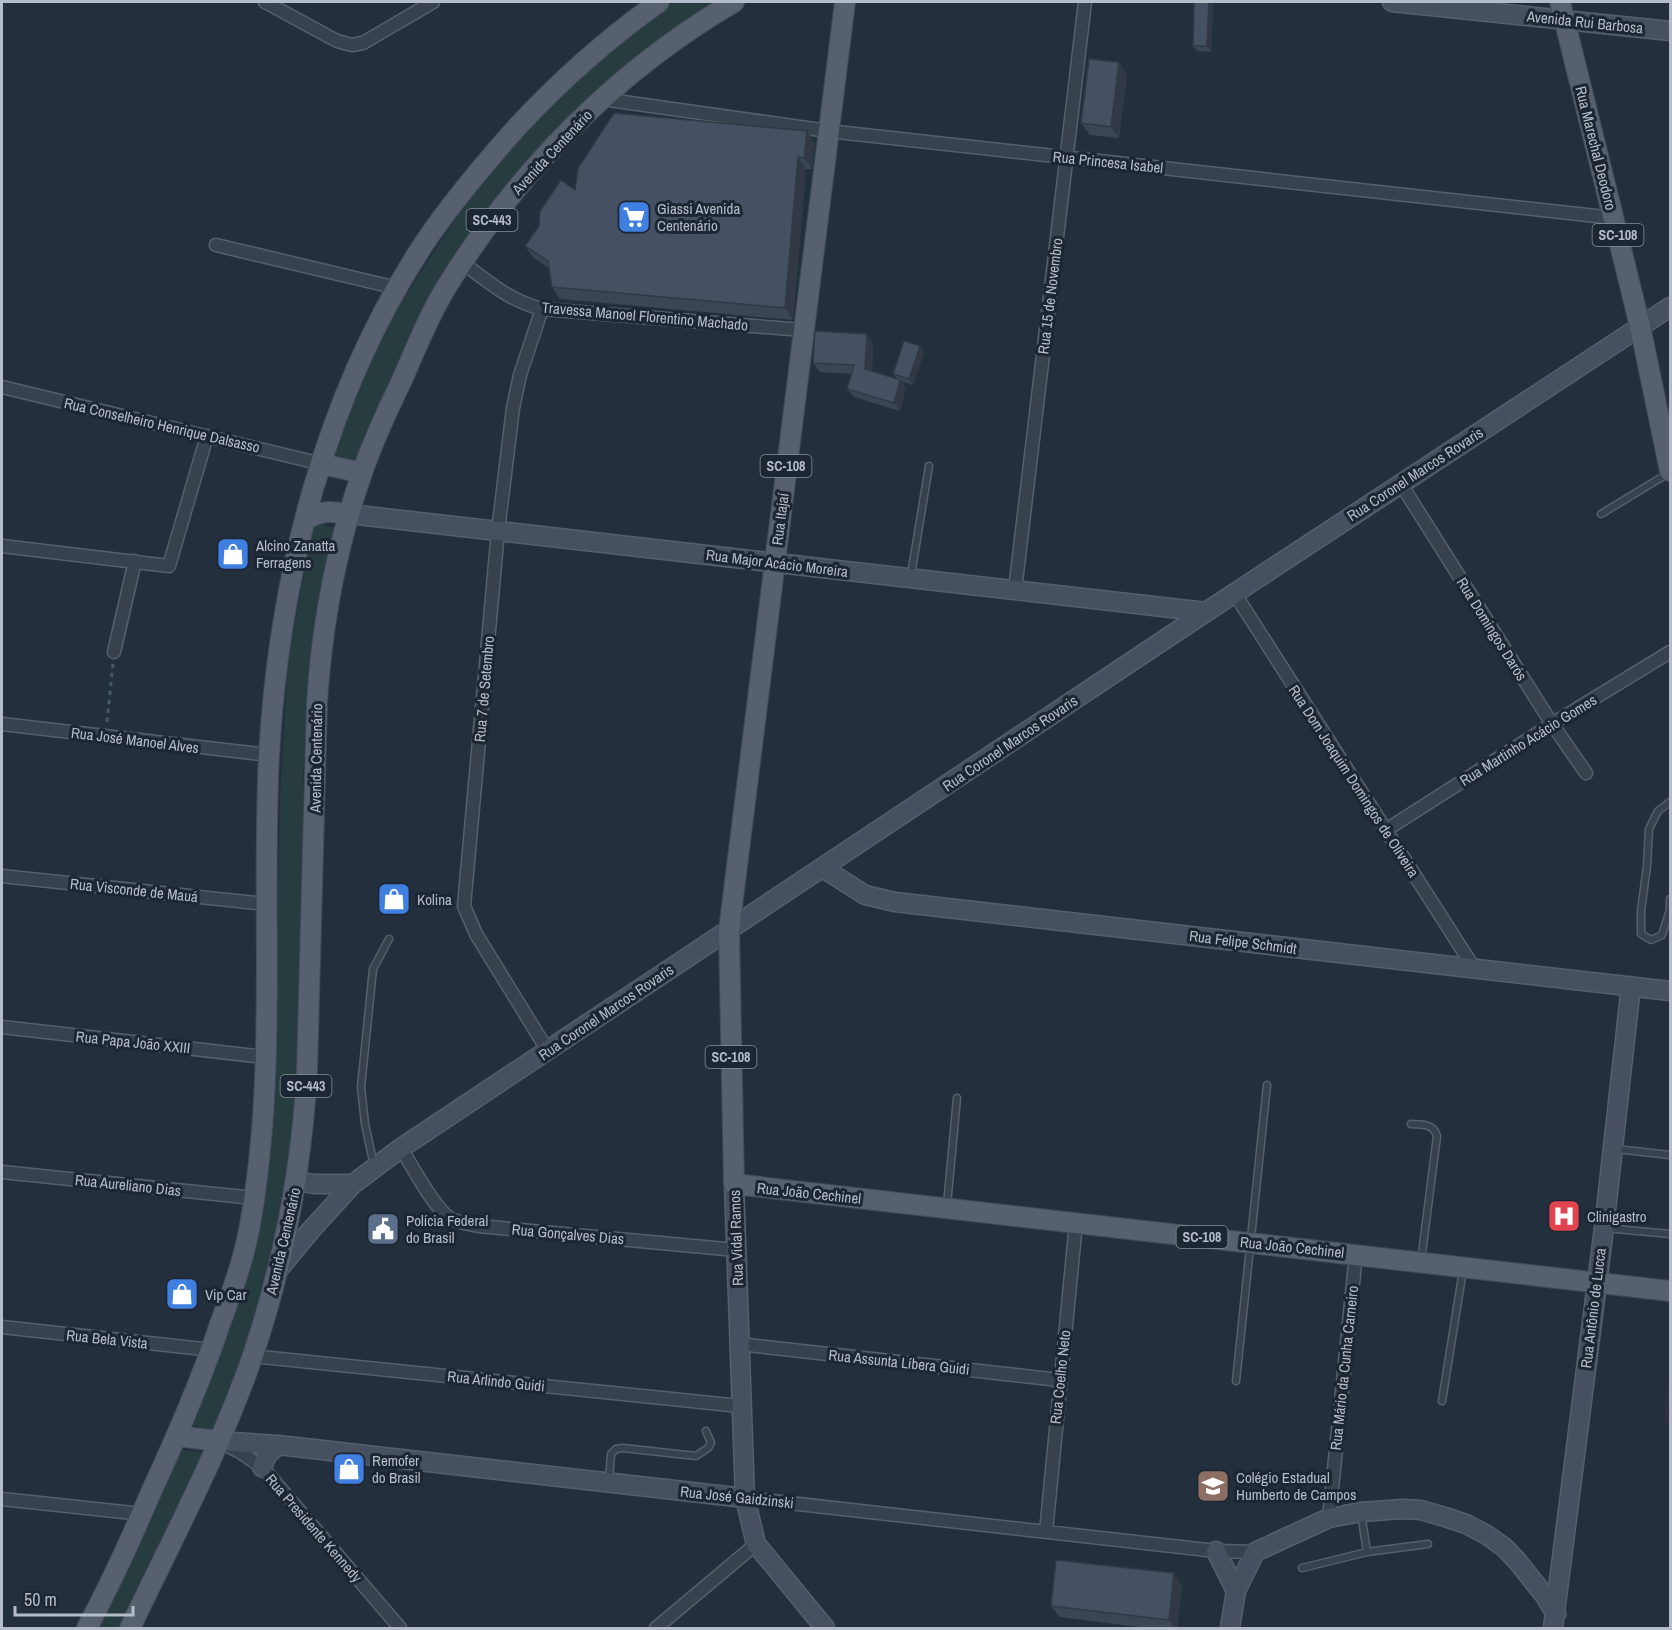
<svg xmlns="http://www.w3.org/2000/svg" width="1672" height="1630" viewBox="0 0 1672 1630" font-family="'Archivo Narrow',sans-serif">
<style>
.medical{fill:#32303f}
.park{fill:#263c3f}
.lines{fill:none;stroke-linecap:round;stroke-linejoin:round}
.lane-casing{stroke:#565f6c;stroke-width:9}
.street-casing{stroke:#565f6c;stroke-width:15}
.secondary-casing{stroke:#565f6c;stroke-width:21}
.primary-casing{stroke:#414a57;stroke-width:22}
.path{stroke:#44595c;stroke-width:3;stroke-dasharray:4.5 4.5;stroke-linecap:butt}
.lane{stroke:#38414e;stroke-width:6}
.street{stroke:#38414e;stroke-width:12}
.secondary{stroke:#465061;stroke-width:18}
.primary{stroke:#56606e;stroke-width:20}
.wall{fill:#3b4654}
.shaded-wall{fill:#303945}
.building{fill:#455162;stroke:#303945;stroke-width:1.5}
.labels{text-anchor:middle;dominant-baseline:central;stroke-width:6;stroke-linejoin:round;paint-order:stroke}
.shield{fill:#1d2633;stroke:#878f9c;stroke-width:1.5}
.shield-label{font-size:14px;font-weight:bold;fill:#b4bcc9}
.street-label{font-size:15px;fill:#b4bcc9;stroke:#1d2633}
.poi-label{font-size:15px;fill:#b4bcc9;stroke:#1d2633;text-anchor:start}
</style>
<rect width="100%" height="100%" fill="#242f3e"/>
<path class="medical" d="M1670 1367V1423H1664Z"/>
<path class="park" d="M675 2H723L670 33 576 111 489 210 415 322 355 461 335 455 359 382 398 307 467 201 559 95 655 13Z
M313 523 337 528 311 684 303 771 304 890 302 998 290 1184 256 1327 215 1435 190 1424 258 1227 270 1147 275 1089 280 798 288 662Z
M178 1450 207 1452 120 1628H93Z"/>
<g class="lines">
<g class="lane-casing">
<path id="lane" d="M1601 514 1667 474
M911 575 929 466
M1670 802 1658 811 1649 829 1647 866 1641 911V934L1651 940 1662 935 1670 910V899
M1411 1124C1422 1125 1433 1123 1437 1136L1421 1261
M1616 1149 1670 1155
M374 1166 365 1124 361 1087 373 969 389 939
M947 1205 957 1098
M1605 1228 1670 1234
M1236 1381 1267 1085
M1442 1401 1463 1270
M609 1480 611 1454 616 1449 623 1448 696 1456 708 1448 711 1443 706 1431
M1361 1513 1367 1552
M1302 1568 1367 1552 1428 1544"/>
</g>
<g class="street-casing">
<path id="street" d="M265 2 337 41 352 45 363 43 433 2
M602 99 828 131 1614 218
M216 245 397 288
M463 263C490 283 510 301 542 309L803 330
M542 309 520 375 513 408 498 531 464 906 476 934 548 1051
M2 387 322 464
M1401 484 1552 724 1586 773
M2 546 169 566 207 436
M1015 590 1085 2
M1235 594 1474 968
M114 652 135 561
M2 724 269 755
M1386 830 1552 724 1670 652
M2 876 266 904
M2 1027 264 1057
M401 1148C411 1165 436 1211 451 1219 459 1223 471 1224 479 1226L736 1250
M2 1172 254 1198
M2 1327 212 1350
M739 1344 1059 1380
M252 1356 740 1406
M224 1444 240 1452 262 1467 400 1628
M745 1498 1216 1551 1255 1552
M2 1499 142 1514
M1329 1518 1356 1254
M1046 1532 1076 1223
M656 1628 756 1544"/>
</g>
<g class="secondary-casing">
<path id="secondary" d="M1392 2 1670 31
M349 514 1206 612
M823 868 865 895 895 902 1670 991
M296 1181 314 1184H353
M734 1184 745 1498 756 1544 825 1628
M278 1270 311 1230 353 1184 401 1148 1206 612 1670 307
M218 1441 278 1445 745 1498
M262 1467 267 1455 278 1445
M1216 1551 1236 1591
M1230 1628 1236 1591 1255 1552 1329 1518 1361 1512 1402 1509 1421 1510 1445 1517 1466 1524 1487 1535 1505 1548 1518 1562 1545 1596 1556 1614
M1553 1628 1604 1228 1631 986"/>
</g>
<g class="primary-casing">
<path id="primary" d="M845 2 729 930 734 1184 1670 1291
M1560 2 1640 326 1670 471
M322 464 362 473
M305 520C323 510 329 511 349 514
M177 1436 218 1441
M87 1628C111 1583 132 1537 152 1490 177 1436 201 1381 220 1324 231 1294 243 1262 249 1230 278 1075 261 912 269 755 279 577 325 395 423 245 451 203 484 164 518 126 561 80 608 38 659 2
M130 1628C172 1540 221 1448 253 1355 284 1262 302 1168 307 1070L317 702C322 624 336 549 361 476 372 443 387 411 402 380 416 348 429 315 447 286 519 170 616 71 734 2"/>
</g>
<path class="path" d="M107 722 113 663"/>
<use href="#lane" class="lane"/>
<use href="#street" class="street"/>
<use href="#secondary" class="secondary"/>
<use href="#primary" class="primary"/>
</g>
<path class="wall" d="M1213 4 1211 52 1197 51 1193 46Z
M1127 74 1119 138 1090 135 1081 123Z
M815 143 812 169H806L793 320 560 299 552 287 549 268 533 257 525 246Z
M867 334 873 343 872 371 897 379 893 374 924 352 913 385 901 381 906 388 900 411 854 397 847 389 852 374 820 372 813 363Z
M1182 1585 1177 1629H1155L1059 1617 1051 1606Z"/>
<path class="shaded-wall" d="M1209 2H1211L1213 4 1211 52 1207 46Z
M1119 62 1127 74 1119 138 1111 127Z
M807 131 815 143 812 169 804 158Z
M798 157 806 169 793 320 785 308Z
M867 334 873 343 871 378 865 369Z
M920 346 924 352 913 385 909 379Z
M900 380 906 388 900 411 894 403Z
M1174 1573 1182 1585 1177 1629H1175L1169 1620Z"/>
<path class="building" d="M1194 2H1209L1207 46H1193Z
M1089 59 1119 62 1111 127 1081 123Z
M614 113 807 131 804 158 798 157 785 308 552 287 548 261 525 246 539 226 540 211 561 180 575 190 578 168Z
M815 331 867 334 865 369 900 380 894 403 847 389 854 365 813 363Z
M904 341 920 346 909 379 893 374Z
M1056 1560 1174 1573 1169 1620 1051 1606Z"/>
<defs>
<g id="supermarket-square" transform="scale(1.725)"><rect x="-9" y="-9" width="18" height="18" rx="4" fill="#3f7fe0" stroke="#1d2633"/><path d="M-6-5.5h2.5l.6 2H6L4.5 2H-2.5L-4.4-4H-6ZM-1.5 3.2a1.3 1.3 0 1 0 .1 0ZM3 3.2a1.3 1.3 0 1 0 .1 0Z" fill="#fff"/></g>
<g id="shop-square" transform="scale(1.725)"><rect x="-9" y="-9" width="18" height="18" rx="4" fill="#3f7fe0" stroke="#1d2633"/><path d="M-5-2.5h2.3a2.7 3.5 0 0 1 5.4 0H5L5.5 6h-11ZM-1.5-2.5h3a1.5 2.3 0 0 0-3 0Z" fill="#fff"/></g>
<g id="hospital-square" transform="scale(1.725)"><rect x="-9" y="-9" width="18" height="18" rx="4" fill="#e0444e" stroke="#1d2633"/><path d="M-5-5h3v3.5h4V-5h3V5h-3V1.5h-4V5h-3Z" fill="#fff"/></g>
<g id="civic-square" transform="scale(1.725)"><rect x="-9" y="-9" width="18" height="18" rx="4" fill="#5c6f8a" stroke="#1d2633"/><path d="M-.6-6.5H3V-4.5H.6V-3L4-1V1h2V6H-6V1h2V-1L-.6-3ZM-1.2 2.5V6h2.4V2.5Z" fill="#fff"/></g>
<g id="school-square" transform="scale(1.725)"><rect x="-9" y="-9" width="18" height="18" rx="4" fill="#8d6e63" stroke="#1d2633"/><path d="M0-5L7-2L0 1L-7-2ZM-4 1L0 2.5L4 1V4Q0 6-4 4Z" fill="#fff"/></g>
</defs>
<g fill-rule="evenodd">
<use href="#supermarket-square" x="634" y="217"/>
<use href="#shop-square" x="233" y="554"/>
<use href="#shop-square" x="394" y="899"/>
<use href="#hospital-square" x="1564" y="1216"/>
<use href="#civic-square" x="383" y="1229"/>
<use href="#shop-square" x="182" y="1294"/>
<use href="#shop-square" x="349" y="1469"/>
<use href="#school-square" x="1213" y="1486"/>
</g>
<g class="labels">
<g class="shield">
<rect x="466.5" y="209" width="51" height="22" rx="4.5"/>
<rect x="1592.5" y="224" width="51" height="22" rx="4.5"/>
<rect x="760.5" y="455" width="51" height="22" rx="4.5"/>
<rect x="705.5" y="1046" width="51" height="22" rx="4.5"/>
<rect x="280.5" y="1075" width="51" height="22" rx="4.5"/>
<rect x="1176.5" y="1226" width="51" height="22" rx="4.5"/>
</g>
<g class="shield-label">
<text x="492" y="220">SC-443</text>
<text x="1618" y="235">SC-108</text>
<text x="786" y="466">SC-108</text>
<text x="731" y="1057">SC-108</text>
<text x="306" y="1086">SC-443</text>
<text x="1202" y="1237">SC-108</text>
</g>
<g class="street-label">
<text transform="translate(1585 22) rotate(6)">Avenida Rui Barbosa</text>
<text transform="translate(1596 148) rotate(76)">Rua Marechal Deodoro</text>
<text transform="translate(552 152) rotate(-47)">Avenida Centenário</text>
<text transform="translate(1108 162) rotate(6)">Rua Princesa Isabel</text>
<text transform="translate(1050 296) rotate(-83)">Rua 15 de Novembro</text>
<text transform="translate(645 316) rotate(5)">Travessa Manoel Florentino Machado</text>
<text transform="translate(162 425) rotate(13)">Rua Conselheiro Henrique Dalsasso</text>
<text transform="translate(1415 474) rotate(-33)">Rua Coronel Marcos Rovaris</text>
<text transform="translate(780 519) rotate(-83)">Rua Itajaí</text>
<text transform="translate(777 563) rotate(7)">Rua Major Acácio Moreira</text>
<text transform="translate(1492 629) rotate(58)">Rua Domingos Darós</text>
<text transform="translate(484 689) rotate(-85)">Rua 7 de Setembro</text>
<text transform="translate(135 740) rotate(7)">Rua José Manoel Alves</text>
<text transform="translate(1528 740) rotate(-32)">Rua Martinho Acácio Gomes</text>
<text transform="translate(1010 743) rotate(-34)">Rua Coronel Marcos Rovaris</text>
<text transform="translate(316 758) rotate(-89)">Avenida Centenário</text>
<text transform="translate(1354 781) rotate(57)">Rua Dom Joaquim Domingos de Oliveira</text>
<text transform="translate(134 890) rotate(6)">Rua Visconde de Mauá</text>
<text transform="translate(1243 942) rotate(7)">Rua Felipe Schmidt</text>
<text transform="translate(606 1012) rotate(-34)">Rua Coronel Marcos Rovaris</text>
<text transform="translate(133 1042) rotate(6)">Rua Papa João XXIII</text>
<text transform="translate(128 1185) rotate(6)">Rua Aureliano Dias</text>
<text transform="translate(809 1193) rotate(6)">Rua João Cechinel</text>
<text transform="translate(568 1234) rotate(5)">Rua Gonçalves Dias</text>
<text transform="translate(736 1238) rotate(-92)">Rua Vidal Ramos</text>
<text transform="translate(283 1241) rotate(-77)">Avenida Centenário</text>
<text transform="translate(1292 1247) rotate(6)">Rua João Cechinel</text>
<text transform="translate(1593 1308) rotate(-83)">Rua Antônio de Lucca</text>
<text transform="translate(107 1339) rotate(6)">Rua Bela Vista</text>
<text transform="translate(899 1362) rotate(6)">Rua Assunta Líbera Guidi</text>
<text transform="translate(1344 1368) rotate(-84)">Rua Mário da Cunha Carneiro</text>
<text transform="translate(1060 1377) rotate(-84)">Rua Coelho Neto</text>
<text transform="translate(496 1381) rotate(6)">Rua Arlindo Guidi</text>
<text transform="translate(737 1497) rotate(6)">Rua José Gaidzinski</text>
<text transform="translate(314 1528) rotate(49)">Rua Presidente Kennedy</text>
</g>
<g class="poi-label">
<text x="657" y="208">Giassi Avenida<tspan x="657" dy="17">Centenário</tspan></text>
<text x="256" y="545">Alcino Zanatta<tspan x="256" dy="17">Ferragens</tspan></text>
<text x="417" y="899">Kolina</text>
<text x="1587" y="1216">Clinigastro</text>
<text x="406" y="1220">Polícia Federal<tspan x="406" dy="17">do Brasil</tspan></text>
<text x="205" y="1294">Vip Car</text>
<text x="372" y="1460">Remofer<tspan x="372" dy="17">do Brasil</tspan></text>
<text x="1236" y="1477">Colégio Estadual<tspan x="1236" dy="17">Humberto de Campos</tspan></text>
</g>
</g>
<rect width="1672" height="1630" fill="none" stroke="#b4bcc9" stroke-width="6"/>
<path d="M15 1606v9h118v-9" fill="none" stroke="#b4bcc9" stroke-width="3"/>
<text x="24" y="1606" font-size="18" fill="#b4bcc9" stroke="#1d2633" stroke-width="4.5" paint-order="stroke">50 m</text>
</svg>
